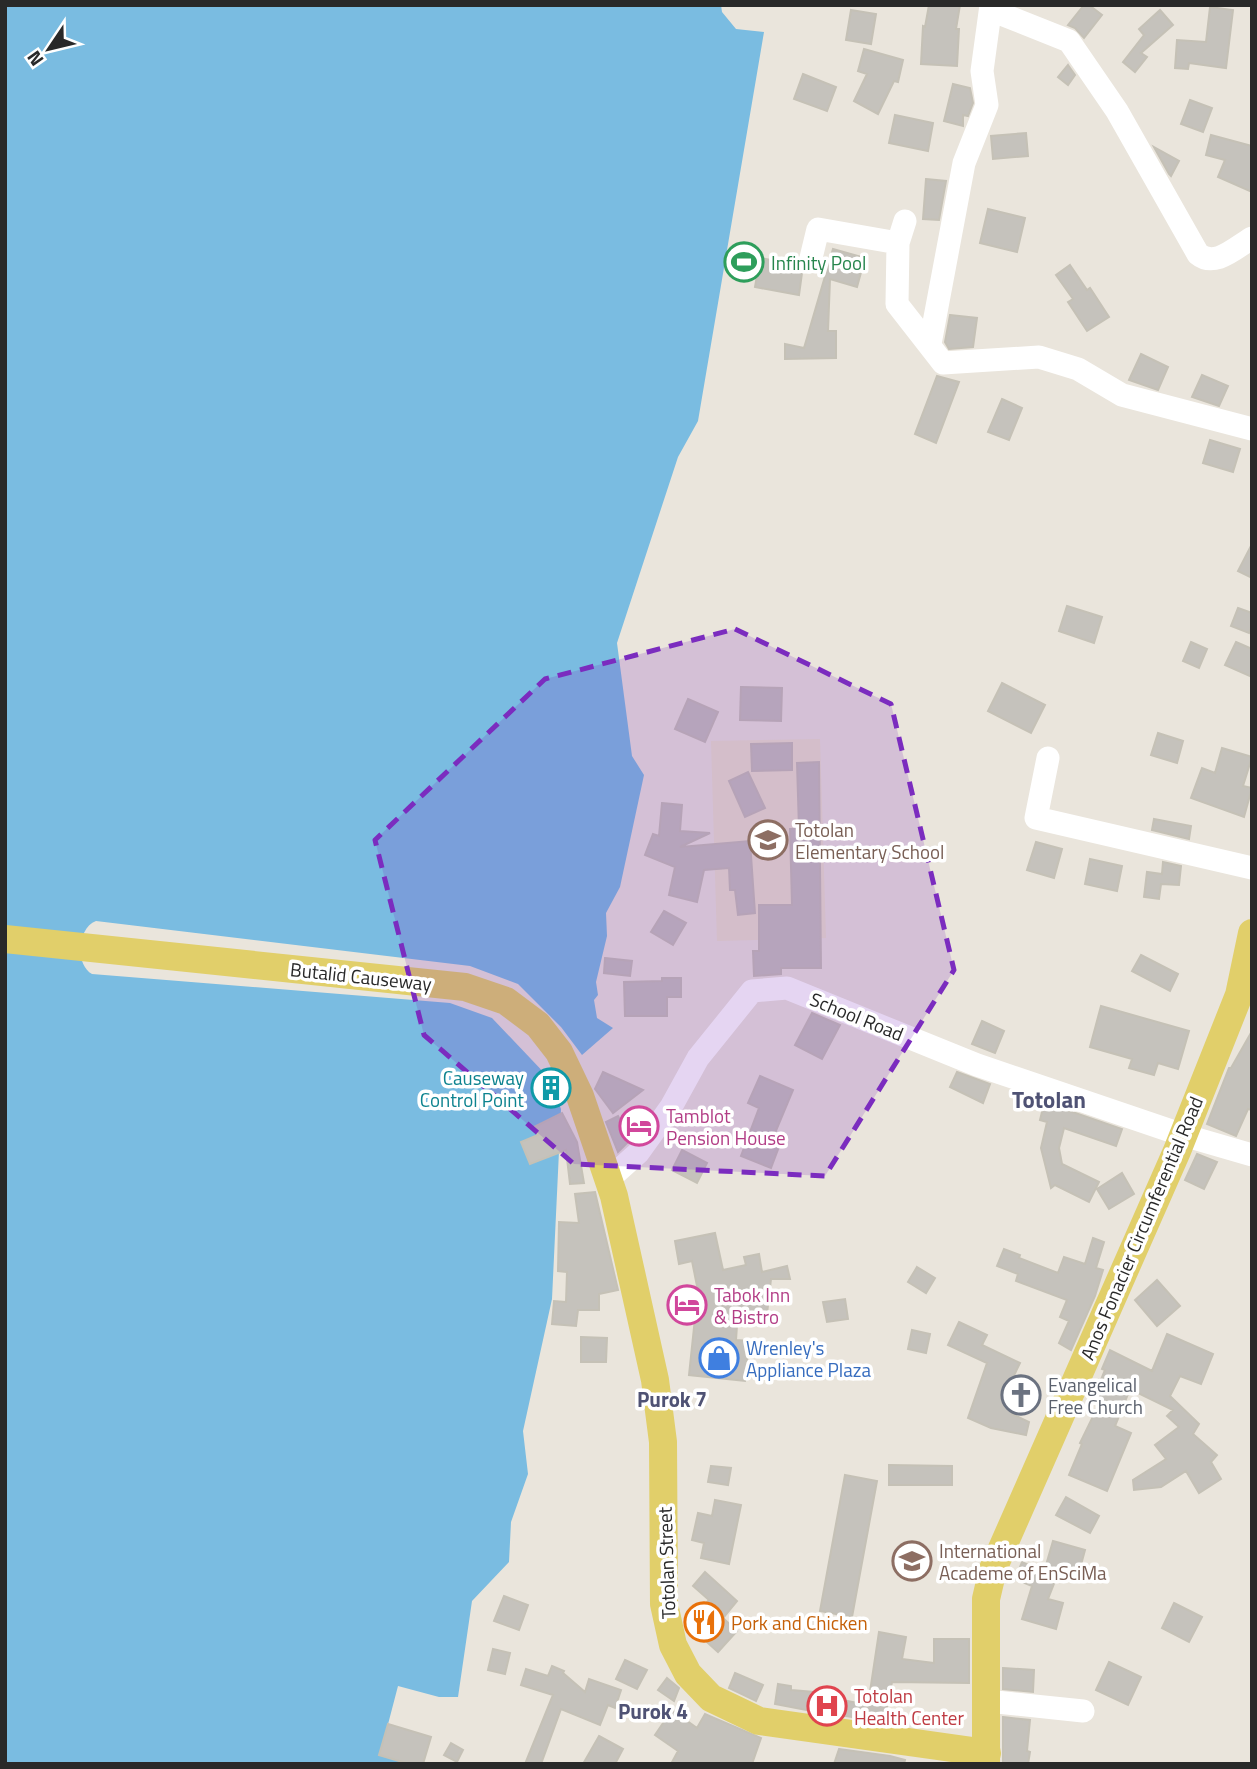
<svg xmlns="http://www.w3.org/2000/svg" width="1257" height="1769" viewBox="0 0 1257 1769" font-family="'Titillium Web',sans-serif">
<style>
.education{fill:#eae3cd}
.medical{fill:#f0dbda}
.water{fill:#7abce1}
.building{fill:#c5c2bc;stroke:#c5c1b6;stroke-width:2}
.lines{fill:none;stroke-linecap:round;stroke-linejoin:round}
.minor{stroke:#fff;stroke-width:23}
.major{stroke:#e1cf6a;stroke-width:28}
.marked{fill:#7b2cbf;fill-opacity:0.2;stroke:#7b2cbf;stroke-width:5;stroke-dasharray:14 9;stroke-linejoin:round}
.labels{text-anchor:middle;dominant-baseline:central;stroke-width:7;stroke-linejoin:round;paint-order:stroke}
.leisure-label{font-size:19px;fill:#27864d;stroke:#fff;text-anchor:start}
.education-label{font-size:19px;fill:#785e54;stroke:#fff;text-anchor:start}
.street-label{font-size:19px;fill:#292929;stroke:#fff}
.culture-label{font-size:19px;fill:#0d838f;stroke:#fff;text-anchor:end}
.hotel-label{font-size:19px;fill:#b23c85;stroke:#fff;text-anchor:start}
.shop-label{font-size:19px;fill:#366cbe;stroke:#fff;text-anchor:start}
.worship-label{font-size:19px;fill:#5b616d;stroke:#fff;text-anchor:start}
.food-label{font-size:19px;fill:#c56008;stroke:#fff;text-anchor:start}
.health-label{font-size:19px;fill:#be3a42;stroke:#fff;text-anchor:start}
.neighbourhood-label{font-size:21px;font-weight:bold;fill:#4f5274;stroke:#fff}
.quarter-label{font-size:23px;font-weight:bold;fill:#4f5274;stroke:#fff}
</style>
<rect width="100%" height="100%" fill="#eae5dc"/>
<path class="education" d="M820 739 826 938 717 941 711 741Z"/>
<path class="medical" d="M816 1695 840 1698 837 1717 814 1714Z"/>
<path class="water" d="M5 5H721L722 12 736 29 764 32 698 421 678 457 617 643 632 756 644 775 620 887 606 913 607 936 596 982 598 995 594 1000 597 1018 613 1028 582 1055 561 1027 518 984 470 966 96 921C77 928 75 965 92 974L450 1003 492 1018 549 1078 561 1109 552 1299 523 1431 528 1474 511 1522 509 1562 472 1601 458 1697H439L398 1686 381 1751 419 1764H5V942L7 919 5 916Z"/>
<path class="building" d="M929 5H960L956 29H959L957 66 921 64 923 26 925 27Z
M1084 5H1089L1102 15 1084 38 1075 28 1068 25Z
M1210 7 1233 10 1226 68 1189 63 1188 69 1175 68 1177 40 1206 42Z
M851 10 876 14 871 44 846 40Z
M1160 10 1173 25 1141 53 1147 57 1135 72 1123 62 1144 35 1139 29Z
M864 49 903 60 898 82 894 81 878 114 854 101 867 74 858 71Z
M1068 65 1075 75 1068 85 1058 77Z
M803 74 836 87 827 111 794 99Z
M953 84 970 88 973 103 968 116 963 115V126L944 121Z
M1190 100 1212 108 1203 132 1181 124Z
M895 115 933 123 928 151 889 143Z
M1026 133 1028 156 993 159 991 136Z
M1211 135 1252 146V192L1218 177 1225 160 1206 155Z
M1154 147 1179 161 1171 176 1169 174Z
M926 179 946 181 939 220 923 219Z
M988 209 1025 218 1017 252 980 243Z
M833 249 865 258 857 287 830 279 828 331H836V358L785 359V344L804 348Z
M760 258 796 265 802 273 799 295 755 287Z
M1070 265 1087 290 1090 288 1109 317 1087 331 1068 302 1073 299 1056 275Z
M950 315 977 318 973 347 949 349 945 342Z
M1141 354 1168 367 1158 390 1129 380Z
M1202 375 1228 386 1219 406 1192 397Z
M937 376 959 382 936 443 915 434Z
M1002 399 1022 408 1009 440 988 432Z
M1210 440 1240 449 1233 472 1203 463Z
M1252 544V578L1238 571Z
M1067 606 1102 617 1094 643 1059 631Z
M1238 608 1252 613V625L1249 633 1231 626Z
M1191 642 1207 649 1199 668 1183 661Z
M1236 642 1252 649V677L1225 665Z
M1002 683 1045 705 1031 733 988 711Z
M741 687 782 688 781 721 740 720Z
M688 699 718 712 705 742 675 729Z
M1158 733 1183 741 1177 763 1151 755Z
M792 743V770L752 771 751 744Z
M1222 748 1252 757 1243 786 1252 788 1244 817 1191 798 1202 768 1215 773Z
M819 762 821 968H781V974L754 976 753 951H759V905H792L790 829H799L797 763Z
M748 772 765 808 745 817 729 781Z
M662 803 682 805 680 831 710 833 680 847 750 841 755 913 738 915 735 890H730L729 868 704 870 697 902 669 895 675 867 645 855 653 834 659 836Z
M1154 819 1191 826 1189 839 1152 830Z
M1036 842 1062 849 1054 878 1027 870Z
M1090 859 1122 866 1117 891 1085 884Z
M1163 862 1181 866 1179 885 1161 884 1159 899 1144 897 1147 872 1162 874Z
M664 911 686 923 673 945 651 932Z
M1141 955 1178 974 1170 991 1132 971Z
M605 958 632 961 630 976 604 973Z
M662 978H681V997H667V1016H625L624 982 662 981Z
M1101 1006 1189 1031 1178 1069 1158 1063 1154 1075 1129 1068 1132 1059 1090 1047Z
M812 1013 840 1025 822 1059 795 1045Z
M982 1021 1004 1031 995 1053 972 1044Z
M1252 1031V1110L1248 1109 1236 1136 1207 1124 1229 1068H1231Z
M603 1072 643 1090 613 1113 595 1089Z
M957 1072 990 1084 983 1103 950 1087Z
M760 1076 793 1090 775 1133 783 1136 771 1168 741 1156 759 1108 748 1103Z
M1055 1106 1122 1129 1116 1146 1064 1128 1059 1148 1062 1164 1099 1182 1089 1202 1055 1185 1051 1188 1041 1148 1047 1122 1040 1120 1043 1108 1049 1109Z
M562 1113 577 1142 584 1183 570 1184 566 1150 530 1164 521 1142 538 1135 534 1127Z
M618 1116 630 1140 618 1152 606 1122Z
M682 1150 707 1163 697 1183 672 1170Z
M1197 1154 1217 1162 1204 1189 1185 1180Z
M1122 1173 1134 1194 1109 1209 1097 1189Z
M595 1192 618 1290 599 1294V1310H578L576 1326 552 1324 554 1301 566 1302 567 1272 558 1271 559 1222 579 1223 575 1194Z
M715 1233 723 1270 746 1265 744 1257 759 1254 762 1272 787 1266 790 1279H771L767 1314 738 1311 736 1340 749 1341 745 1381 689 1375 695 1318H675V1291H698L692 1261 679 1264 675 1241Z
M1093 1238 1104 1242 1096 1268 1103 1270 1095 1296 1071 1350 1059 1343 1069 1321 1060 1317 1067 1300 1016 1281 1018 1274 997 1266 1004 1249 1020 1255 1019 1258 1058 1273 1064 1257 1085 1264Z
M917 1267 935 1278 926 1293 908 1282Z
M1157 1280 1180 1306 1157 1326 1135 1300Z
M845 1299 848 1319 827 1322 823 1302Z
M959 1322 987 1335 982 1345 1020 1363 1007 1390 1016 1392 1012 1414 1029 1422 1026 1435 991 1428 968 1418 987 1363 948 1345Z
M912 1330 930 1334 926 1353 908 1349Z
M1167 1334 1213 1354 1201 1384 1180 1376 1170 1396 1199 1424 1193 1434 1217 1455 1211 1462 1221 1479 1199 1493 1186 1471 1161 1487 1134 1490 1133 1480 1166 1459 1155 1445 1179 1427 1167 1416 1173 1410 1130 1389 1115 1426 1131 1433 1107 1491 1069 1475 1082 1444 1080 1443 1101 1400 1094 1397 1105 1370 1102 1369 1110 1350 1152 1371Z
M581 1337 607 1338 606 1362H581Z
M889 1465 952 1466V1485H889Z
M711 1466 731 1468 728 1485 708 1482Z
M845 1475 877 1481 852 1617 820 1611Z
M1066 1497 1099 1516 1090 1533 1056 1515Z
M715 1500 741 1505 729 1564 701 1558 704 1543 692 1540 698 1513 712 1516Z
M1053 1541 1085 1550 1078 1576 1059 1571 1048 1599 1063 1603 1056 1629 1022 1619 1032 1586 1015 1579 1022 1562 1044 1572Z
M705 1572 737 1601 723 1618 737 1631 718 1652 687 1624 709 1600 693 1586Z
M504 1596 528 1605 519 1630 494 1621Z
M1174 1603 1202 1617 1189 1642 1162 1628Z
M879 1632 906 1637 902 1659 934 1663V1639H969V1683L892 1682 884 1722 839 1715 842 1700 868 1705Z
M493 1649 510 1653 505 1674 488 1670Z
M625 1660 647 1670 637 1689 616 1679Z
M1109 1662 1141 1677 1128 1705 1096 1690Z
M552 1666 564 1671 563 1673 585 1692 589 1679 621 1690 615 1708 608 1705 600 1725 561 1709 541 1764H525L553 1695 521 1685 526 1669 548 1676Z
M1003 1668 1034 1670 1033 1692 1003 1689Z
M735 1673 763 1685 756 1701 729 1688Z
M667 1678 679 1688 674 1701 658 1690Z
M778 1684 791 1686V1690L814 1692 812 1711 775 1704Z
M672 1710 697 1728 705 1714 761 1738 752 1764H671L678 1751 655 1735Z
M1003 1717 1030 1720 1027 1751 1030 1752 1028 1764H1003Z
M388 1724 431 1737 423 1764H409L379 1755Z
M599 1736 623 1749 615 1764H583Z
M451 1743 463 1750 457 1762 444 1755Z
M839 1749 890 1756 905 1760 904 1764H834Z"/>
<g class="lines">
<path class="minor" d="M991 10 1069 41 1117 111 1198 254C1215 268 1235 248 1252 238
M905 221 898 243 897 304 943 363 1039 357 1078 369 1122 395 1252 429
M810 262 818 229 898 243
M930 344 964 163 987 105 982 71 991 5
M1048 758 1036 818 1252 868
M609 1179 638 1153 671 1107 698 1058 752 991 787 988 977 1065 1183 1135 1252 1155
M987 1701 1083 1711"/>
<path class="major" d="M5 939 465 987 506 1001 538 1025 559 1052 580 1096 614 1196 655 1380 663 1442 664 1604 673 1645 688 1674 711 1698 759 1721 987 1753
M986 1764V1599L993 1569 1177 1151 1239 995 1252 933"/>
</g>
<path class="marked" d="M735 629 891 704 954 970 825 1176 574 1164 424 1035 375 840 545 679Z"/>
<defs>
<g id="stadium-ring" transform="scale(2.0125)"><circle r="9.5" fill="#fff" stroke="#2e9e5b" stroke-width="1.5"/><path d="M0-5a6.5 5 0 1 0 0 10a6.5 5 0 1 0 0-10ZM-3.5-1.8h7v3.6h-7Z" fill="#2e9e5b"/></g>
<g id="school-ring" transform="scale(2.0125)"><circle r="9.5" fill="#fff" stroke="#8d6e63" stroke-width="1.5"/><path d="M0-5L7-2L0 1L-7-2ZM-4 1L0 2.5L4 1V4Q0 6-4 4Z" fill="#8d6e63"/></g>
<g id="building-ring" transform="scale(2.0125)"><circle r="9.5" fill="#fff" stroke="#0f9aa8" stroke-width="1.5"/><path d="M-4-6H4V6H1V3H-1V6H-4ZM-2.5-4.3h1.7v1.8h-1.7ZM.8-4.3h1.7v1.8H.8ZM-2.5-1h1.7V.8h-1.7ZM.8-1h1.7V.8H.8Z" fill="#0f9aa8"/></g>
<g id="hotel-ring" transform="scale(2.0125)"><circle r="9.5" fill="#fff" stroke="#d1479c" stroke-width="1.5"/><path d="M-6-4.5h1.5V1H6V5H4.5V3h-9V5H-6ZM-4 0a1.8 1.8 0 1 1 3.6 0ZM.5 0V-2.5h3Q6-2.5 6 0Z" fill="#d1479c"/></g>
<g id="shop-ring" transform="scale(2.0125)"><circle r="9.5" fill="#fff" stroke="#3f7fe0" stroke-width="1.5"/><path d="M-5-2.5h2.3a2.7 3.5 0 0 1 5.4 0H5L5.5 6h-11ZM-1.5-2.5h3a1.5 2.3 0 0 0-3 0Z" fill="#3f7fe0"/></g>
<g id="church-ring" transform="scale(2.0125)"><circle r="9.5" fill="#fff" stroke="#6b7280" stroke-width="1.5"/><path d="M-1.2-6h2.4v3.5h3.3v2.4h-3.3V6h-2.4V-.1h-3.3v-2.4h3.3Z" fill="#6b7280"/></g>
<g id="restaurant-ring" transform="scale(2.0125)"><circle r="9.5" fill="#fff" stroke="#e8710a" stroke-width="1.5"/><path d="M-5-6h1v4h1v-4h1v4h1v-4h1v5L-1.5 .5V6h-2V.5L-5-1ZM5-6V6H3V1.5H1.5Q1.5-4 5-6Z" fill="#e8710a"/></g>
<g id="hospital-ring" transform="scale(2.0125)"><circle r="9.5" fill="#fff" stroke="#e0444e" stroke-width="1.5"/><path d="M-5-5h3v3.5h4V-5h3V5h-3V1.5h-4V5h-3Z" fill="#e0444e"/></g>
</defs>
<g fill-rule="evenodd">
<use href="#stadium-ring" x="744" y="262"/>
<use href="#school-ring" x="768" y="840"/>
<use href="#building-ring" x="551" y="1088"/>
<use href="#hotel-ring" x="639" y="1126"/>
<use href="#hotel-ring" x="687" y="1305"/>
<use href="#shop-ring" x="719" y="1358"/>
<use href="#church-ring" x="1021" y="1395"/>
<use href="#school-ring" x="912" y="1561"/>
<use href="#restaurant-ring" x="704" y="1622"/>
<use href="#hospital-ring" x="827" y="1706"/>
</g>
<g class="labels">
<g class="leisure-label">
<text x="771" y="262">Infinity Pool</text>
</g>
<g class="education-label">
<text x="795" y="829">Totolan<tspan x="795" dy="22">Elementary School</tspan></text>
<text x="939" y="1550">International<tspan x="939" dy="22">Academe of EnSciMa</tspan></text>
</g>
<g class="street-label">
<text transform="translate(361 976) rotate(6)">Butalid Causeway</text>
<text transform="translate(857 1016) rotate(22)">School Road</text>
<text transform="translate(1141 1228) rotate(-67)">Anos Fonacier Circumferential Road</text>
<text transform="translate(666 1563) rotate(-92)">Totolan Street</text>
</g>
<g class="culture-label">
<text x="524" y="1077">Causeway<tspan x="524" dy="22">Control Point</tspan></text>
</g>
<g class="hotel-label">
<text x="666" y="1115">Tamblot<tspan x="666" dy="22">Pension House</tspan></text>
<text x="714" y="1294">Tabok Inn<tspan x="714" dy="22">&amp; Bistro</tspan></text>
</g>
<g class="shop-label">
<text x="746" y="1347">Wrenley's<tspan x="746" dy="22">Appliance Plaza</tspan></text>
</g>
<g class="worship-label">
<text x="1048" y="1384">Evangelical<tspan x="1048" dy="22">Free Church</tspan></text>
</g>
<g class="food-label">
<text x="731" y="1622">Pork and Chicken</text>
</g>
<g class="health-label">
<text x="854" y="1695">Totolan<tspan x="854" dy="22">Health Center</tspan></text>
</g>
<g class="neighbourhood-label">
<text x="672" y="1399">Purok 7</text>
<text x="653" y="1711">Purok 4</text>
</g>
<g class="quarter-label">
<text x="1049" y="1099">Totolan</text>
</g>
</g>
<rect width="1257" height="1769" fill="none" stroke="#292929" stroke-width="14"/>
<g transform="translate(49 49) rotate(235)" stroke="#ffffff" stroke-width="5" paint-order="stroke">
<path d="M0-5L12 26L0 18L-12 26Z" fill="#292929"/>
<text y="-10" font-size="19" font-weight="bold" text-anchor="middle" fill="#292929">N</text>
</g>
</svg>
